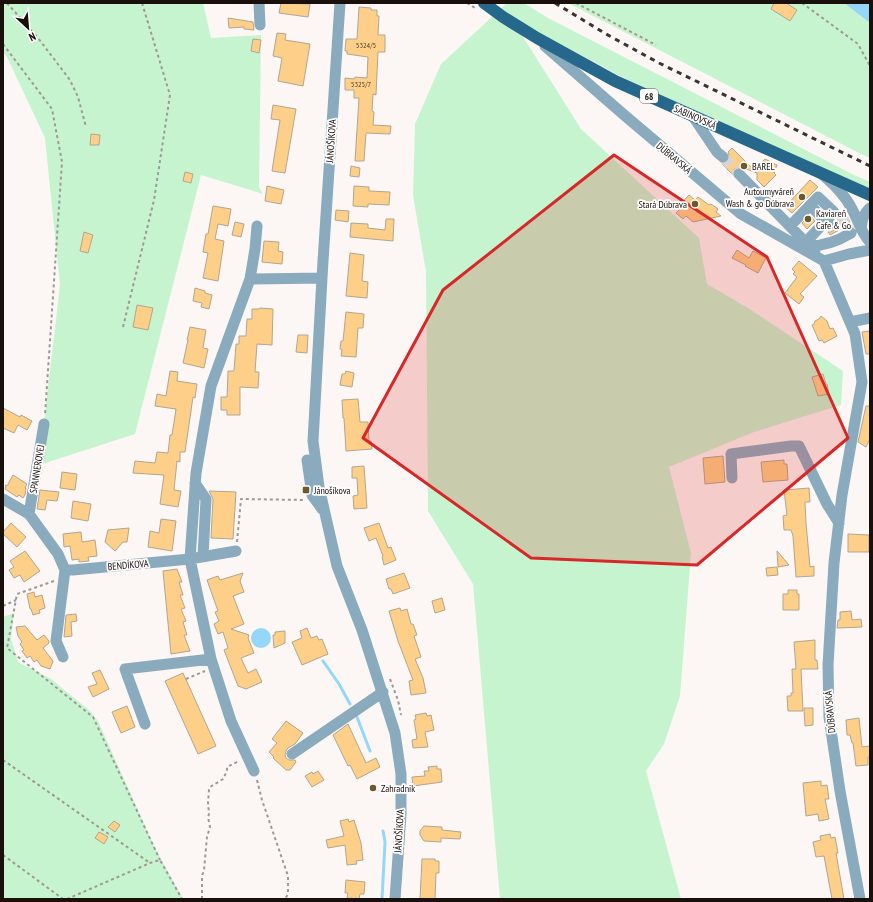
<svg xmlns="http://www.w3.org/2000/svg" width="873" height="902" viewBox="0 0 873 902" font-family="'PT Sans Narrow',sans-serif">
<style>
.green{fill:#c6f4cf}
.water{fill:#95d6f9}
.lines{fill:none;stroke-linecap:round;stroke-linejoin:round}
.stream{stroke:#95d6f9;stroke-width:3}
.building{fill:#fdcf88;stroke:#b4a590}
.minor-tunnel{stroke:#dad4d1;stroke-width:11;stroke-dasharray:11 5.5;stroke-linecap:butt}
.path{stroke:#9f9895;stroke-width:2;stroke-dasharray:3 3;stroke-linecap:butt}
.minor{stroke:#8aaabe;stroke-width:11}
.major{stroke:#25688b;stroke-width:12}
.rail{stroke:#3c3430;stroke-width:3;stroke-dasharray:5 5;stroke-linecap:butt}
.marked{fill:#d62828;fill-opacity:0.2;stroke:#d62828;stroke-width:3;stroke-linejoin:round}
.poi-dot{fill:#6d5a28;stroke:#fff;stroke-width:1.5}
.labels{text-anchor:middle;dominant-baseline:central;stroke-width:3.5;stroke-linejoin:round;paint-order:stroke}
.number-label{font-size:8px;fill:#52402b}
.shield{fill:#fff;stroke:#5e5855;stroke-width:1}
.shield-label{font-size:9px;font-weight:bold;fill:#19100c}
.street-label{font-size:10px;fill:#19100c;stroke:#fff}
.poi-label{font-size:10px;fill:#19100c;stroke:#fff;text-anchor:start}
</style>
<rect width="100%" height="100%" fill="#fcf7f4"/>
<path class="green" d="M3 3H203L211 38 261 35 259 187 263 194 201 175 135 434 39 465 60 285 45 138 7 57 3 52Z
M507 3H524L548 18 852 174 870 182V190L624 78 564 46 562 50 513 21 581 129 699 238 707 284 748 308 843 371 841 405 754 432 669 467 691 553 680 696 664 744 646 771 681 899H500L473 584 428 511 426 272 413 195 415 124 441 64Z
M568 3H845L870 23V158L861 154Z
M14 613 11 639 18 662 51 679 90 711 98 721 155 848 183 899H3V617Z"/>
<path class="water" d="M845 3H870V23L848 6Z
M251 638a10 10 0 1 1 20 0a10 10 0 1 1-20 0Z"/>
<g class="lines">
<path class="stream" d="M323 661 339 684 350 704
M357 717 370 751
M382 899 385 842 383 831"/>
</g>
<path class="building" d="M281 3 310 4 308 17 279 13Z
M774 3H786L797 10 790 21 771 9Z
M359 7 371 8V10H377V16H379L378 35H385V52H378L376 95 373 94 372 111 374 112 373 125 391 126 390 134 366 133 364 161H355L359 98H354V90H345V78L354 79 355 77 367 78 368 57 347 54V51H345L346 39H357Z
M228 18 253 22 254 30 244 29V27L229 28Z
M277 33 286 34 285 40 310 44 303 86 278 81 282 58 273 56Z
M253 39 261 40 259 53 251 51Z
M273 105 296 109 285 173 272 171 280 120 271 119Z
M91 134 100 135 99 145H90Z
M732 148 754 170 765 159 777 165 774 173 776 175 764 187 757 180V173L741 167H738L734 169 732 174 722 164 726 163 729 161 730 158 728 152Z
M351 166 360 168 359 177 350 176Z
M185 172 193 174 191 183 183 181Z
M810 180 818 187 792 213 785 207Z
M267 186 284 190 281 204 265 201Z
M354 186 369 187V191L390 192 389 205 368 204V207L353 206Z
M689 195 695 200 698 197 709 205 711 204 718 209 716 212 721 216 693 222 686 216 683 219 676 213 679 210 677 208Z
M213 206 231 209 228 226 218 224 215 239 224 241 218 281 203 278 208 253 203 252 206 234H208Z
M336 210 349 211 348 222 335 220Z
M844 212 852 226 848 227 844 229 843 228 830 235 828 232H831L834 230 836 227 835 222 839 220 838 218 841 213Z
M810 215 815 221 807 229 802 223Z
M386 219H394L393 241 350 237 351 223 368 224V228L385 230Z
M235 222 244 224 241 237 232 235Z
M84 232 93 235 88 253 80 251Z
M264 241 279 242 278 251 283 252 282 264 262 262Z
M737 250 749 258 753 251 766 258 758 273 745 266 746 265 732 258Z
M350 253 364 255 362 281 368 282 367 298 346 296Z
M799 261 817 276 800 294 804 297 799 304 785 293 797 277 793 274 795 272 792 269Z
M195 288 205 291V293L212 295 209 309 201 307 202 303 193 301Z
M137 305 153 308 148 330 133 327Z
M260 308 273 309 272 345 257 344 255 372H259L258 388 240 387V415H227V410H221V397H227L228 371H234L236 344H239V336H246L247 319H252V309H259Z
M346 312 364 314 363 328H358L356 357 341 356 342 350 340 349 341 341H343Z
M821 316 827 321 830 329 833 328 837 336 824 343 822 340 819 341 812 325 814 324 815 321 819 319Z
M190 327 206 330 203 348 208 349 204 368 183 363 188 340H187Z
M870 331V354H866L862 332Z
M298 335H308L307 353 296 352Z
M170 371 178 372 177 381 197 384 195 398 193 397 185 452H180V462L177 461 174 490 181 491 178 507 160 504 164 475 133 473 135 461 155 463 157 452 168 453 170 435H172L176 409 155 406 157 394 166 396Z
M346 371 354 373 352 387 340 385 342 374H345Z
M823 374 826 384H827L829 394 818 396 812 377Z
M358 399 360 422H368L369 441H371L372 449 346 451 344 418H343L342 400Z
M866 406H870V437L869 441 866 447 858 442Z
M3 408 20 417 21 415 32 421 27 430 18 425 14 433 3 428Z
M723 456 725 482 705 484 703 458Z
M784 460V464H787L788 480 763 482 761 462Z
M364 466 367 508 354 509 353 496 358 495 357 478H352V467Z
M62 472 77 474 75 490 60 488Z
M13 475 27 484 25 488H26L25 495 23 498 19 495 17 497 5 489 6 486 5 485 7 486Z
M809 488 810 502H805L806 523 810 567 814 566V576L796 577 793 536 791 530H784L783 516 787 515 784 490Z
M40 490 59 492 57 501 47 500 45 510 37 509Z
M209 491 236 492 233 539 211 538 213 499Z
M73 501 91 504 88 521 71 518Z
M161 519 176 521 172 551 148 547 150 531 159 533Z
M11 523 26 537 17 547 3 534V532Z
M379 523 388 548 391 547 396 560 384 565 382 557 383 556 376 538 369 541 364 528Z
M129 528 127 542H123L115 551 105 542 108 530Z
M81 532 82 542 95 540 97 556 88 557 89 561 79 562V559L72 560 70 546 64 547 63 534Z
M848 534 869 535V552H848Z
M25 551 40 571 24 582 20 575 14 578 9 570 14 567 10 561Z
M777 551 789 565 778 567Z
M777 567 778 575 767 576 766 568Z
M177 569 182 582H179L183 595H180L185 608 181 609 186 621 183 622 187 635H184L190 651 171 654 163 571Z
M243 573 240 581 244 592 233 596 244 624 231 629 249 635 248 638 254 653 241 658 248 673 256 669 262 682 246 689 238 686 224 650 228 648 223 632 218 634 214 624 219 621 215 612 218 611 207 580 218 576 220 580Z
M404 573 410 588 393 594 391 589H389L386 579Z
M788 590H797V594H799V610H783V594H788Z
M34 592 35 597 42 595 45 608 39 610 40 613 33 615 31 609H30L27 594Z
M442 598 445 610 435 613 432 601Z
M400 608 401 611 407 609 411 624H413L417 635 414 636 421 657 415 659 423 678 426 693 411 695 409 681 413 680 398 641 389 611Z
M851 611 852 620 861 619 862 627 837 628 838 620H840V612Z
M76 614 77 621 71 622 72 636 64 637 66 615Z
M25 626 37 640 44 635 49 641V643L43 648 53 661 50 669 41 666 37 660 34 662 30 656 27 658 22 651 24 650 20 644 22 642 18 636 16 627Z
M307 628 311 638 317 636 319 640 322 639 328 654 302 665 292 642 302 638 300 631Z
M285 631V643L274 648 273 635H275V632Z
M815 640V660H817L818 669H801L803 711H788L787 696H791V693H793L792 669H796L794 642Z
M100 670 109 689 93 697 88 687 97 684 92 673Z
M183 673 216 746 198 754 165 681Z
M127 706 135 727 121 733 112 712Z
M804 708H813V725L805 726Z
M426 713 427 716 431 715 434 730 425 732 428 747 413 748 412 740 417 739 414 720 416 719 415 715Z
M859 718 862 747 870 746V757H868V765L856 766 853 743H852L850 735H847L846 720Z
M286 721 303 733 295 744 288 748 286 751 285 755 286 758 289 760H295L296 762 290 770H286L273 758 274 757 269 752 277 743 272 739Z
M348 724 366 763 376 758 380 767 357 779 350 765 348 766 333 735Z
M437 766V769H441L442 782 413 786 412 777 425 776 424 771H429L428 767Z
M318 771 324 780 312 787 305 776 312 772 313 774Z
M821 781V786L827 785 829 799H825L829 819 819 821 818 814 806 816 803 783Z
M348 819 349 822 354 820 361 843 363 860 356 861 357 864 347 865 345 845 328 848 326 840 344 836 340 821Z
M114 821 120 825 115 832 108 827Z
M424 826 442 827V830L461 832 460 839 441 838V842L424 841 420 835V831Z
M99 832 108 837 104 844 95 838Z
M830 834 831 838 835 837 838 853H836L844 899H832L824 856 816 857 813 842 821 840 820 836Z
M422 859H435V861H439V873H436L435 899H420Z
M346 880 365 882 364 894H360L359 899 347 898 348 893H345Z"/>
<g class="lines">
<path class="minor-tunnel" d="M723 157 739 174
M840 214 850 231"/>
<path class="path" d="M7 3 38 38 70 80 78 97 86 127
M467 3 475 8
M576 3 656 45
M802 3 858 44 870 66
M3 44 52 109 62 162 45 415
M123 327 154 200 170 95 142 3
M237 542 241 499 305 500
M54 581 17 594 7 648 93 717 160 860
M3 606 16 600
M186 679 205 671
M390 679 398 700 401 715
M3 760 150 863
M257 780 262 800 288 876V894L285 899
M3 855 63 899
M67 899 150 863 160 860 182 899
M202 899V876L204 870 207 837 210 827 208 817 209 814 208 802 209 790 210 787 223 779 227 771V767L239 761"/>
<path class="minor" d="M259 3 260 25
M340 3 323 261 322 278 313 441 319 487 337 566 362 630 395 733 401 774V814L395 899
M545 46 623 114 741 214 824 261 855 334 862 382 842 495 834 563 828 665 829 717 840 791 860 899
M692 115 717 152 723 157
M739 174 815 252
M823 175C834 185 845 195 852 209 858 220 861 233 870 242
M810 205 829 225
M790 226 818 197 834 212 806 242
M861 229C862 221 863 214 870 208
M809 246C824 246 838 241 851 233
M824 261 849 254 870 250
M250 279 255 249 257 226
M850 322 870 318
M307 460 312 495 322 509
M732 478 731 454 791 446H799L827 504 839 523
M195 483 206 499 203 557
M3 499 29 514 58 554 65 570 56 641 63 657
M29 514 44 424
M65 570H73L190 559 236 551
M145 724 125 669 211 659
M292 754 383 692
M254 771 231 721 211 659 190 559 196 473 211 386 250 279 322 278"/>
<path class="major" d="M484 3 503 17 537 38 615 81 870 195"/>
<path class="rail" d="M555 3 606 34 659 63 870 166"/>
</g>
<path class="marked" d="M614 155 767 257 848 438 697 565 531 558 363 438 443 290Z"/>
<g class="poi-dot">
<circle cx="744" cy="166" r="4"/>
<circle cx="802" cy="197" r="4"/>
<circle cx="695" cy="204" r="4"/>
<circle cx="808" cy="219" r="4"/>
<rect x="302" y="486" width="8" height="8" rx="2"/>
<circle cx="373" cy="788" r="4"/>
</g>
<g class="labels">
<g class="number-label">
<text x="366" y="45">5324/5</text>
<text x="361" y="84">5325/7</text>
</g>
<rect class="shield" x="640" y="89" width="18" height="14" rx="3"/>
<g class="shield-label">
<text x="649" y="96">68</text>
</g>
<g class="street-label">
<text transform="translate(695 117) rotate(24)">SABINOVSKÁ</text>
<text transform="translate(331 141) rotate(-86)">JÁNOŠÍKOVA</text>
<text transform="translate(674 158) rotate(40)">DÚBRAVSKÁ</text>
<text transform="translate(37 469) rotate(-81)">SPANNEROVEJ</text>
<text transform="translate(128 565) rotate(-5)">BENDÍKOVA</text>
<text transform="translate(830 712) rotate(-95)">DÚBRAVSKÁ</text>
<text transform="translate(399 831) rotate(-87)">JÁNOŠÍKOVA</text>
</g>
<g class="poi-label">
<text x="752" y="166">BAREL</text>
<text x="794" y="191" text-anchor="end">Autoumyváreň<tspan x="794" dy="12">Wash &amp; go Dúbrava</tspan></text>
<text x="687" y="204" text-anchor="end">Stará Dúbrava</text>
<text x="816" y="213">Kaviareň<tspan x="816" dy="12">Cafe &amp; Go</tspan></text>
<text x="314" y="490">Jánošíkova</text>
<text x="381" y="788">Zahradnik</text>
</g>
</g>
<rect width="873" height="902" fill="none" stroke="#19100c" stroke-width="8"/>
<g transform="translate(28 28) rotate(154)" stroke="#ffffff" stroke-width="3" paint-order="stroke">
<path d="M0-3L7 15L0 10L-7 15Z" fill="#19100c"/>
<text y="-6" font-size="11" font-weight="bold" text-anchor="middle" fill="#19100c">N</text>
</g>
</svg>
